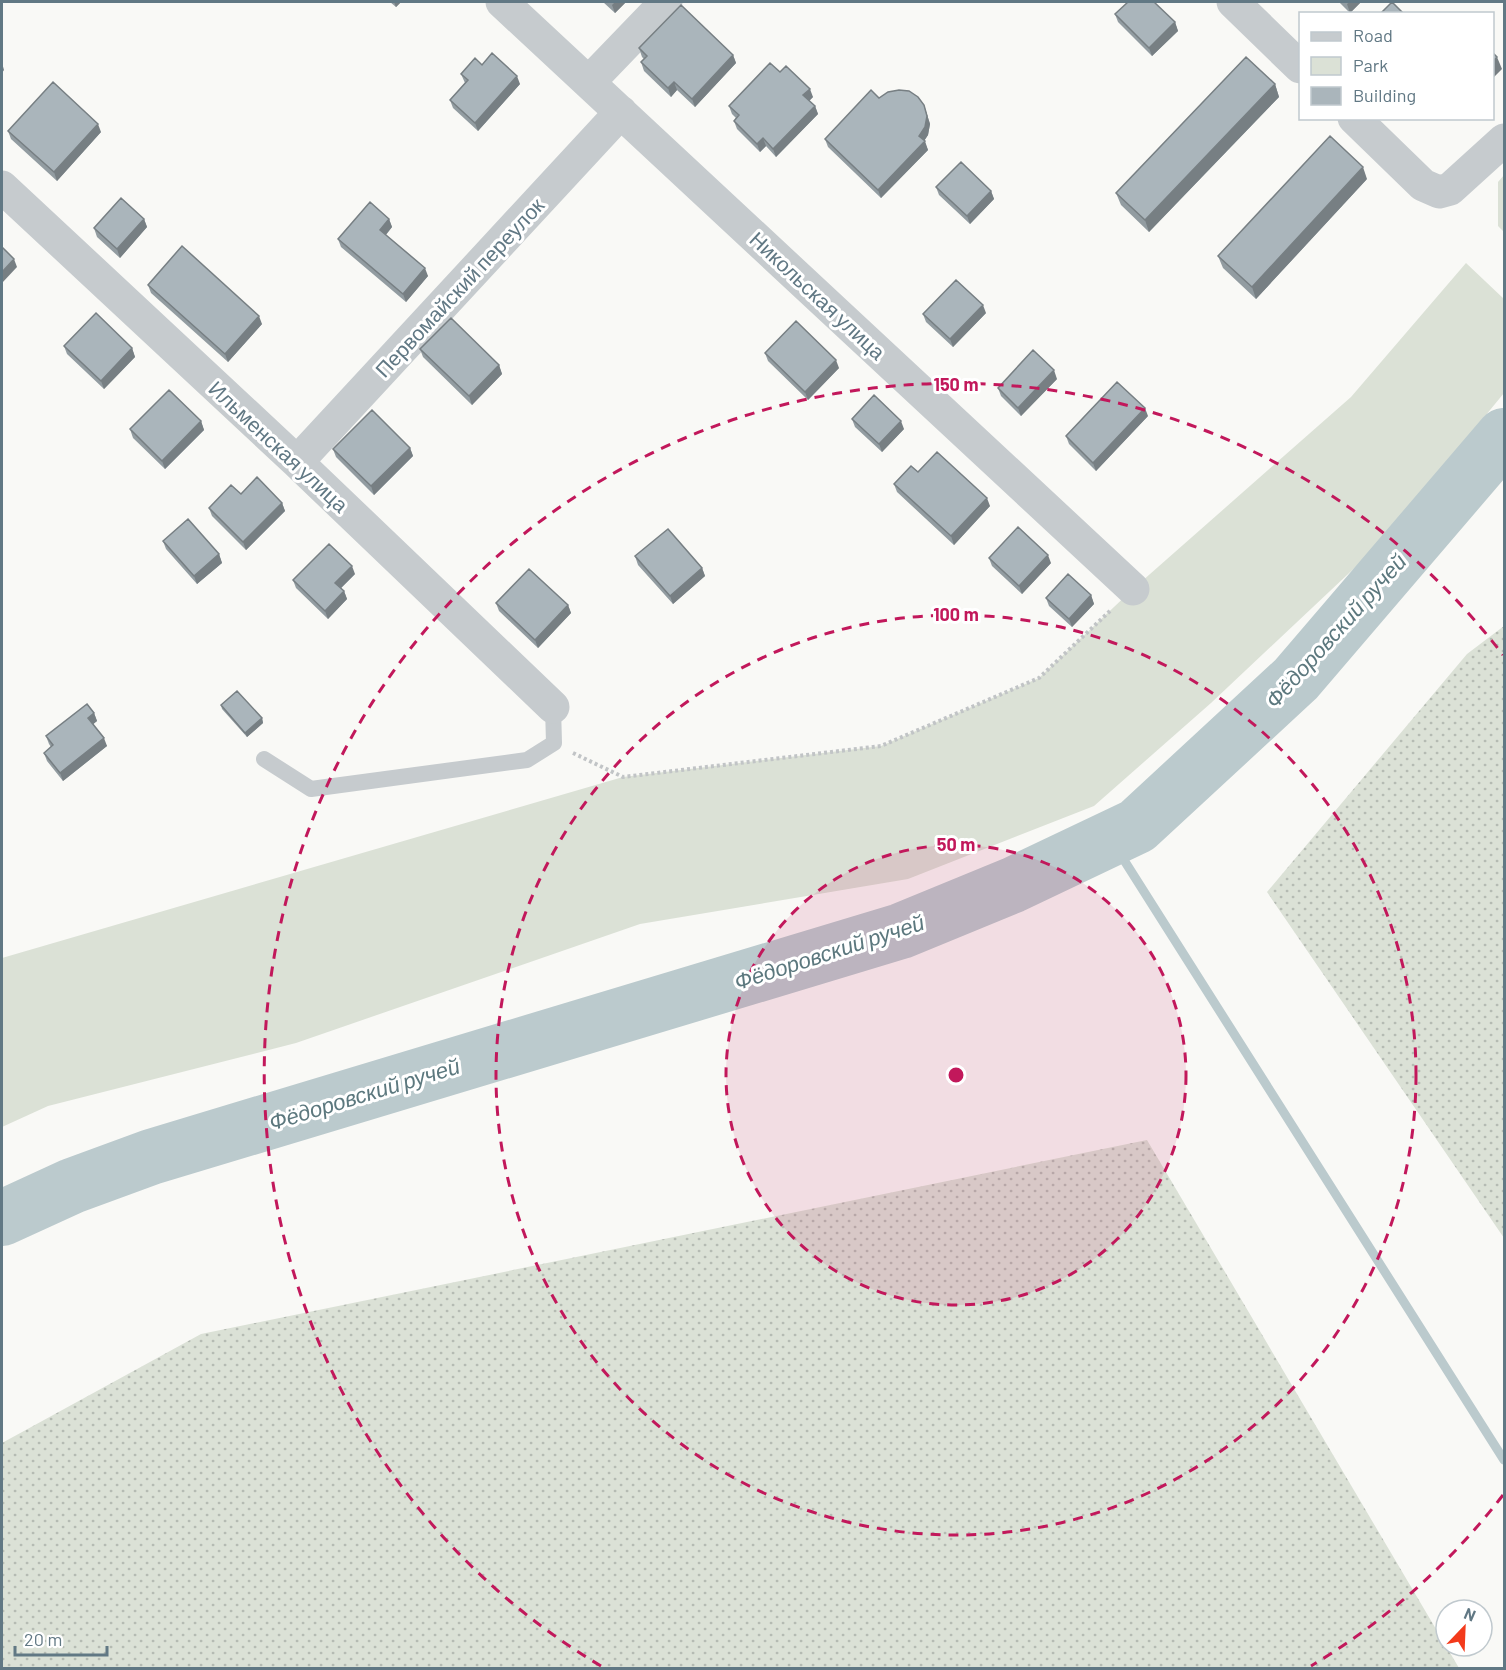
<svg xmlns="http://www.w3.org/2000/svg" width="1506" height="1670" viewBox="0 0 1506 1670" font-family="Barlow,sans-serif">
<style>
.grass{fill:url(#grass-dots)}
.park{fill:#dbe1d6}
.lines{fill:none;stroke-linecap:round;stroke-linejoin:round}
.stream{stroke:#bbcacd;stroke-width:9}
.river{stroke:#bbcacd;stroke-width:56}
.path{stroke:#c1c4c6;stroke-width:4;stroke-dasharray:3 3;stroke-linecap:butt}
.lane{stroke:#c6cbce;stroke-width:16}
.street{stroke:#c6cbce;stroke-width:33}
.wall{fill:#929ca1}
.shaded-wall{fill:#777f83}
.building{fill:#aab5bb;stroke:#777f83;stroke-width:1.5}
.ring{fill:none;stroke:#c2185b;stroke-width:3;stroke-dasharray:10 8}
.labels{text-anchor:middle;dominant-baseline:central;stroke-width:6;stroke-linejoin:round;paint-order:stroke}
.street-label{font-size:21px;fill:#617884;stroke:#fff}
.water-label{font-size:22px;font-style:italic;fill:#5c787e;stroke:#fff}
.centre{fill:#c2185b;stroke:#fff;stroke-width:3}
.ring-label{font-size:18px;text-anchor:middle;font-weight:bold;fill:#c2185b;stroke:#fff;stroke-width:6;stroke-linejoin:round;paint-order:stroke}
</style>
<defs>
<pattern id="grass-dots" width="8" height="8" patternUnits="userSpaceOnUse" patternTransform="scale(1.5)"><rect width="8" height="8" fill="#dbe1d6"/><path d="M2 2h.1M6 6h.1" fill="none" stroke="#b5bbb3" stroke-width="1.8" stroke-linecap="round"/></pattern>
</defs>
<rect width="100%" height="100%" fill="#f9f9f6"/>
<path class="grass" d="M1504 626V1238L1267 892 1467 654Z
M1147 1140 1459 1668H2V1443L201 1334Z"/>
<path class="park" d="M1504 175V232L1498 226V182Z
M1466 263 1504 299V393L1381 543 1211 703 1094 806 908 879 640 924 296 1043 48 1106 2 1127V958L623 777 881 746 1039 678 1133 589 1351 397Z"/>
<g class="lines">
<path class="stream" d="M1110 838 1504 1460"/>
<path class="river" d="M2 1218 72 1186 151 1157 901 931 1013 885 1137 826 1296 679 1504 436"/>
<path class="path" d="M573 753 623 777 881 746 1039 678 1111 610"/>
<path class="lane" d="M264 759 311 789 527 760 554 743 553 707"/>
<path class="street" d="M502 2 1133 589
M1233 2 1300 67
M589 82 666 2
M1354 118 1423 185 1439 192 1450 189 1504 140
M2 187 297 462 553 707
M297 462 621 112"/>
</g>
<path class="wall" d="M390 2H401L396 7Z
M603 2H626L615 13Z
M1339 2H1361L1350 13Z
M1115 14 1175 22 1178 31 1152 56 1118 22Z
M639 48 733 55 736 63 695 107 677 90 671 97 644 71 641 62 644 59 642 57Z
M482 65 520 84 478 131 453 108 450 100 465 83 461 74Z
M780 72 813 97 809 101 815 106 818 114 776 157 766 146 760 152 737 129 734 121 736 118 732 114 729 106Z
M1275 84 1279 97 1149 232 1121 205 1116 193Z
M879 98 924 105 930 124 928 135 924 141 928 150 881 198 828 147 825 139Z
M8 131 101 132 57 181 11 139Z
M1367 179 1256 299 1223 268 1218 256Z
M936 187 991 191 994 199 970 224 939 195Z
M144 219 147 227 120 258 97 237 94 228Z
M389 219 392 227 386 235 428 276 406 302 341 247 338 239Z
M148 285 262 324 228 362 151 293Z
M986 313 953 347 926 322 923 314Z
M64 346 132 348 135 357 104 389 67 354Z
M420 349 499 365 502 374 472 405 423 357Z
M765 353 839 368 808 400 768 361Z
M1057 379 1021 416 1001 396 998 388Z
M1148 416 1096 471 1069 444 1066 436Z
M852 419 904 429 882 452 855 427Z
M201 421 204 430 165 469 133 438 130 429Z
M410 448 413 456 374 495 336 457 333 449Z
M918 472 990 506 954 545 897 492 894 484Z
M241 494 282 503 285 511 246 550 212 516 209 508Z
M163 541 219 554 222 563 197 584 166 549Z
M635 556 702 568 705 576 673 604 638 565Z
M989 558 1051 563 1022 594 992 566Z
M355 574 341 588 344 591 347 599 328 619 296 588 293 580Z
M1091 595 1094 604 1072 627 1049 606 1046 598Z
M496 603 568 605 571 613 538 648 499 611Z
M221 705 262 718 263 723 247 737 222 709Z
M94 713 97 721 93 724 107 746 63 781 47 761 44 753 51 747 49 744 46 736Z"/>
<path class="shaded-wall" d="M394 2H401L396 7Z
M615 2H626L615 13 612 5Z
M1350 2H1361L1350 13 1347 4Z
M1175 22 1178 31 1152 56 1149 48Z
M733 55 736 63 695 107 692 99Z
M1497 57 1502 69 1492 79V62Z
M2 63 4 70 2 73Z
M517 76 520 84 478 131 475 123Z
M674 82 677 90 671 97 668 88Z
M1275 84 1279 97 1149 232 1145 220Z
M810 89 813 97 806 104 803 95Z
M924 105 930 124 928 135 922 144 919 136Z
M815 106 818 114 776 157 773 149Z
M98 124 101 132 57 181 54 172Z
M763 138 766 146 760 152 757 144Z
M925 141 928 150 881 198 878 190Z
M1363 167 1367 179 1256 299 1252 287Z
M991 191 994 199 970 224 967 216Z
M144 219 147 227 120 258 117 249Z
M389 219 392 227 383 238 380 230Z
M14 259 17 267 2 283V272Z
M425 268 428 276 406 302 403 294Z
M983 305 986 313 953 347 950 339Z
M259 316 262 324 228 362 225 354Z
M132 348 135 357 104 389 101 381Z
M836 360 839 368 808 400 805 392Z
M499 365 502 374 472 405 469 396Z
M1054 370 1057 379 1021 416 1018 408Z
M1145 408 1148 416 1096 471 1093 463Z
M201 421 204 430 165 469 162 461Z
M901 421 904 429 882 452 879 444Z
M410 448 413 456 374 495 371 486Z
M987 498 990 506 954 545 951 536Z
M282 503 285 511 246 550 243 542Z
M219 554 222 563 197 584 194 576Z
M1048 555 1051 563 1022 594 1019 586Z
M352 566 355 574 338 591 335 583Z
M702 568 705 576 673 604 670 596Z
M344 591 347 599 328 619 325 611Z
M1091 595 1094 604 1072 627 1069 619Z
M568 605 571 613 538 648 535 640Z
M94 713 97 721 91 726 88 718Z
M262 718 263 723 247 737 245 733Z
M104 738 107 746 63 781 60 773Z"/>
<path class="building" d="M1128 2H1154L1175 22 1149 48 1115 14Z
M1392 2 1404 14H1380Z
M681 5 733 55 692 99 674 82 668 88 641 62 647 56 639 48Z
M1492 52 1497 57 1492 62Z
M492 53 517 76 475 123 450 100 468 80 461 74 475 58 482 65Z
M1246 57 1275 84 1145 220 1116 193Z
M770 63 780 72 786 66 810 89 803 95 815 106 773 149 763 138 757 144 734 121 739 115 729 106Z
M53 82 98 124 54 172 8 131Z
M871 90 879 98 888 92 899 90 909 91 918 97 924 105 927 116 925 127 919 136 925 141 878 190 825 139Z
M1330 136 1363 167 1252 287 1218 256Z
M961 162 991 191 967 216 936 187Z
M121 198 144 219 117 249 94 228Z
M370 202 389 219 380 230 425 268 403 294 338 239Z
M182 246 259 316 225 354 148 285Z
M2 247 14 259 2 272Z
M956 280 983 305 950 339 923 314Z
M96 313 132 348 101 381 64 346Z
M451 318 499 365 469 396 420 349Z
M796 321 836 360 805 392 765 353Z
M1033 350 1054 370 1018 408 998 388Z
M1117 382 1145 408 1093 463 1066 436Z
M169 390 201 421 162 461 130 429Z
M874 395 901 421 879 444 852 419Z
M372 410 410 448 371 486 333 449Z
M937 452 987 498 951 536 894 484 911 466 918 472Z
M257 477 282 503 243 542 209 508 231 485 241 494Z
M188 519 219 554 194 576 163 541Z
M1018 527 1048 555 1019 586 989 558Z
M668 529 702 568 670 596 635 556Z
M329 544 352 566 335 583 344 591 325 611 293 580Z
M529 569 568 605 535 640 496 603Z
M1068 574 1091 595 1069 619 1046 598Z
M237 691 262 718 245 733 221 705Z
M87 704 94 713 88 718 104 738 60 773 44 753 53 745 46 736Z"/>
<circle cx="956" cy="1075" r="230" fill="#c2185b" fill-opacity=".12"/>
<g class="ring">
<circle cx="956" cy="1075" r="230"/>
<circle cx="956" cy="1075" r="460"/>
<path d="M1503 1495A690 690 0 0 1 1311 1666M601 1666A690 690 0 1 1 1503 655"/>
</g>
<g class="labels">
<g class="street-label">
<text transform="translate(459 287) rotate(-47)">Первомайский переулок</text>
<text transform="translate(818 295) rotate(43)">Никольская улица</text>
<text transform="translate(279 446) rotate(43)">Ильменская улица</text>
</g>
<g class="water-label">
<text transform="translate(1335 630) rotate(-48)">Фёдоровский ручей</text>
<text transform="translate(829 951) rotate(-18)">Фёдоровский ручей</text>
<text transform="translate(364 1093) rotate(-17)">Фёдоровский ручей</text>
</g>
</g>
<circle cx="956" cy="1075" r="9" class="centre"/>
<g class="ring-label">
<text x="956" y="391">150 m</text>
<text x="956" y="621">100 m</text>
<text x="956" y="851">50 m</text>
</g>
<rect width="1506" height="1670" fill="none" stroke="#617884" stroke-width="6"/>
<rect x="1299" y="12" width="195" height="108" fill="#ffffff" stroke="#c0c9ce" stroke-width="1.5"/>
<rect x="1311" y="32" width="30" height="9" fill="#c6cbce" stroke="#c0c9ce" stroke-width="1.5"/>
<text x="1353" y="42" font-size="18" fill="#617884">Road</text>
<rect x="1311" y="57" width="30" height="18" fill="#dbe1d6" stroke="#c0c9ce" stroke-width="1.5"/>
<text x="1353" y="72" font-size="18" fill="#617884">Park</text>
<rect x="1311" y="87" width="30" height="18" fill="#aab5bb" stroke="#c0c9ce" stroke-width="1.5"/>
<text x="1353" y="102" font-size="18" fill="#617884">Building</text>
<g transform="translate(1464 1628) rotate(23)"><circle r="28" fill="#ffffff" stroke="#c0c9ce" stroke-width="1.5"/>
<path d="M0-4.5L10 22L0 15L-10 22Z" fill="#f33a1b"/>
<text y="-9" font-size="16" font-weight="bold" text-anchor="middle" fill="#617884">N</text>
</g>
<path d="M15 1646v9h92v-9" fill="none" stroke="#617884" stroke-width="3"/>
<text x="24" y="1646" font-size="18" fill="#617884" stroke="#ffffff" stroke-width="4.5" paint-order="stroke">20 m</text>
</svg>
